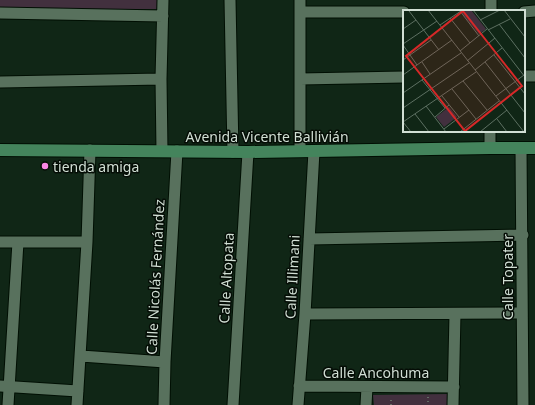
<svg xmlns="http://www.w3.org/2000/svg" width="535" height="405" viewBox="0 0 535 405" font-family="'Noto Sans',sans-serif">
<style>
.green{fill:#42303e}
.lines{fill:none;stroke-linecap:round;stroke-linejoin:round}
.street-casing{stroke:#000f03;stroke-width:13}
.secondary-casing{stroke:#000f03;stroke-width:14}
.path{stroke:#6f8173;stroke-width:1.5;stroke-dasharray:1 3;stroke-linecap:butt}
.street{stroke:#58715d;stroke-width:11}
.secondary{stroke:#44845c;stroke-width:12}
.poi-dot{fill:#fb86e5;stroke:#050d06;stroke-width:1.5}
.labels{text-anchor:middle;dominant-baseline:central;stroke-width:3;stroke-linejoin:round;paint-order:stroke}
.street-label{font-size:14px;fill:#d1dfd4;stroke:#050d06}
.poi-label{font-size:14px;fill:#d1dfd4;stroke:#050d06;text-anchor:start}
.inset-road{fill:none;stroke:#5d7062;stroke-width:1}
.view{fill:#d62828;fill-opacity:0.15;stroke:#d62828;stroke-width:2}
.inset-edge{fill:none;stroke:#d1dfd4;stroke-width:2}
</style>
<rect width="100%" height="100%" fill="#102616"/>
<path class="green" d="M0 0H157V9H0Z
M448 394V405H374L373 395Z"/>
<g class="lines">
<g class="street-casing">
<path id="street" d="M230 0 233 152
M300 0V151
M491 11V0
M300 12H404
M524 12 535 11
M0 13 163 16
M524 76H535
M300 79 404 77
M0 82 161 79
M490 148V131
M521 148 523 405
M162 151 161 79 163 0
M309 239 523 235
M0 242H87
M305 314 522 313
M81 356 165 362
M0 386 78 391
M299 386 454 387
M8 405 18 242
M77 405 87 242 90 150
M164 405 165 362 177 151
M233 405 248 152
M298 405 305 314 314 151
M366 405 367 387
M453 405 455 314"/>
</g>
<g class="secondary-casing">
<path id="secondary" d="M0 150 248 152 490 148H535"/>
</g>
<path class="path" d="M428 397V405
M391 405V397"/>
<use href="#street" class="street"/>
<use href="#secondary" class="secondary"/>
</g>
<circle class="poi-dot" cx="45" cy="166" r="4"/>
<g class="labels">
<g class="street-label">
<text x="267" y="136">Avenida Vicente Ballivián</text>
<text transform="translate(155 277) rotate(-87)">Calle Nicolás Fernández</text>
<text transform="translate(292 277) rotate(-87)">Calle Illimani</text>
<text transform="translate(507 277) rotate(-90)">Calle Topater</text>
<text transform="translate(226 278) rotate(-87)">Calle Altopata</text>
<text x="376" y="372">Calle Ancohuma</text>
</g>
<g class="poi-label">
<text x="53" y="166">tienda amiga</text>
</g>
</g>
<g transform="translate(403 10)">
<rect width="122" height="122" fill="#102616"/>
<path d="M68 0 83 19 76 24 58 2ZM46 97 54 107 41 117 33 107Z" fill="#42303e"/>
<path class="inset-road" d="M25 0 121 122M70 0 122 67M101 0 122 27M6 1 36 40M57 1 76 26M47 8 67 33M77 10 97 0M96 14 122 48M37 15 58 1M0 19 13 10M85 20 107 9M0 34 34 11M0 35 14 55M57 41 84 19M91 45 122 84M0 50 28 30M64 51 92 28M19 52 27 64M82 52 122 103M72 60 99 38M0 65 49 30M19 70 42 98M60 71 84 100M49 79 73 109M0 83 58 43M39 86 56 107M93 86 121 65M23 96 43 122M0 98 66 53M12 104 26 122M32 107 46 95M94 109 104 122M0 112 73 62M0 112 8 122M41 119 66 100M57 122 96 91M77 122 104 100"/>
<path class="view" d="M60 1 119 76 62 121 3 46Z"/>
<rect width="122" height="122" class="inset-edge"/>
</g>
</svg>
